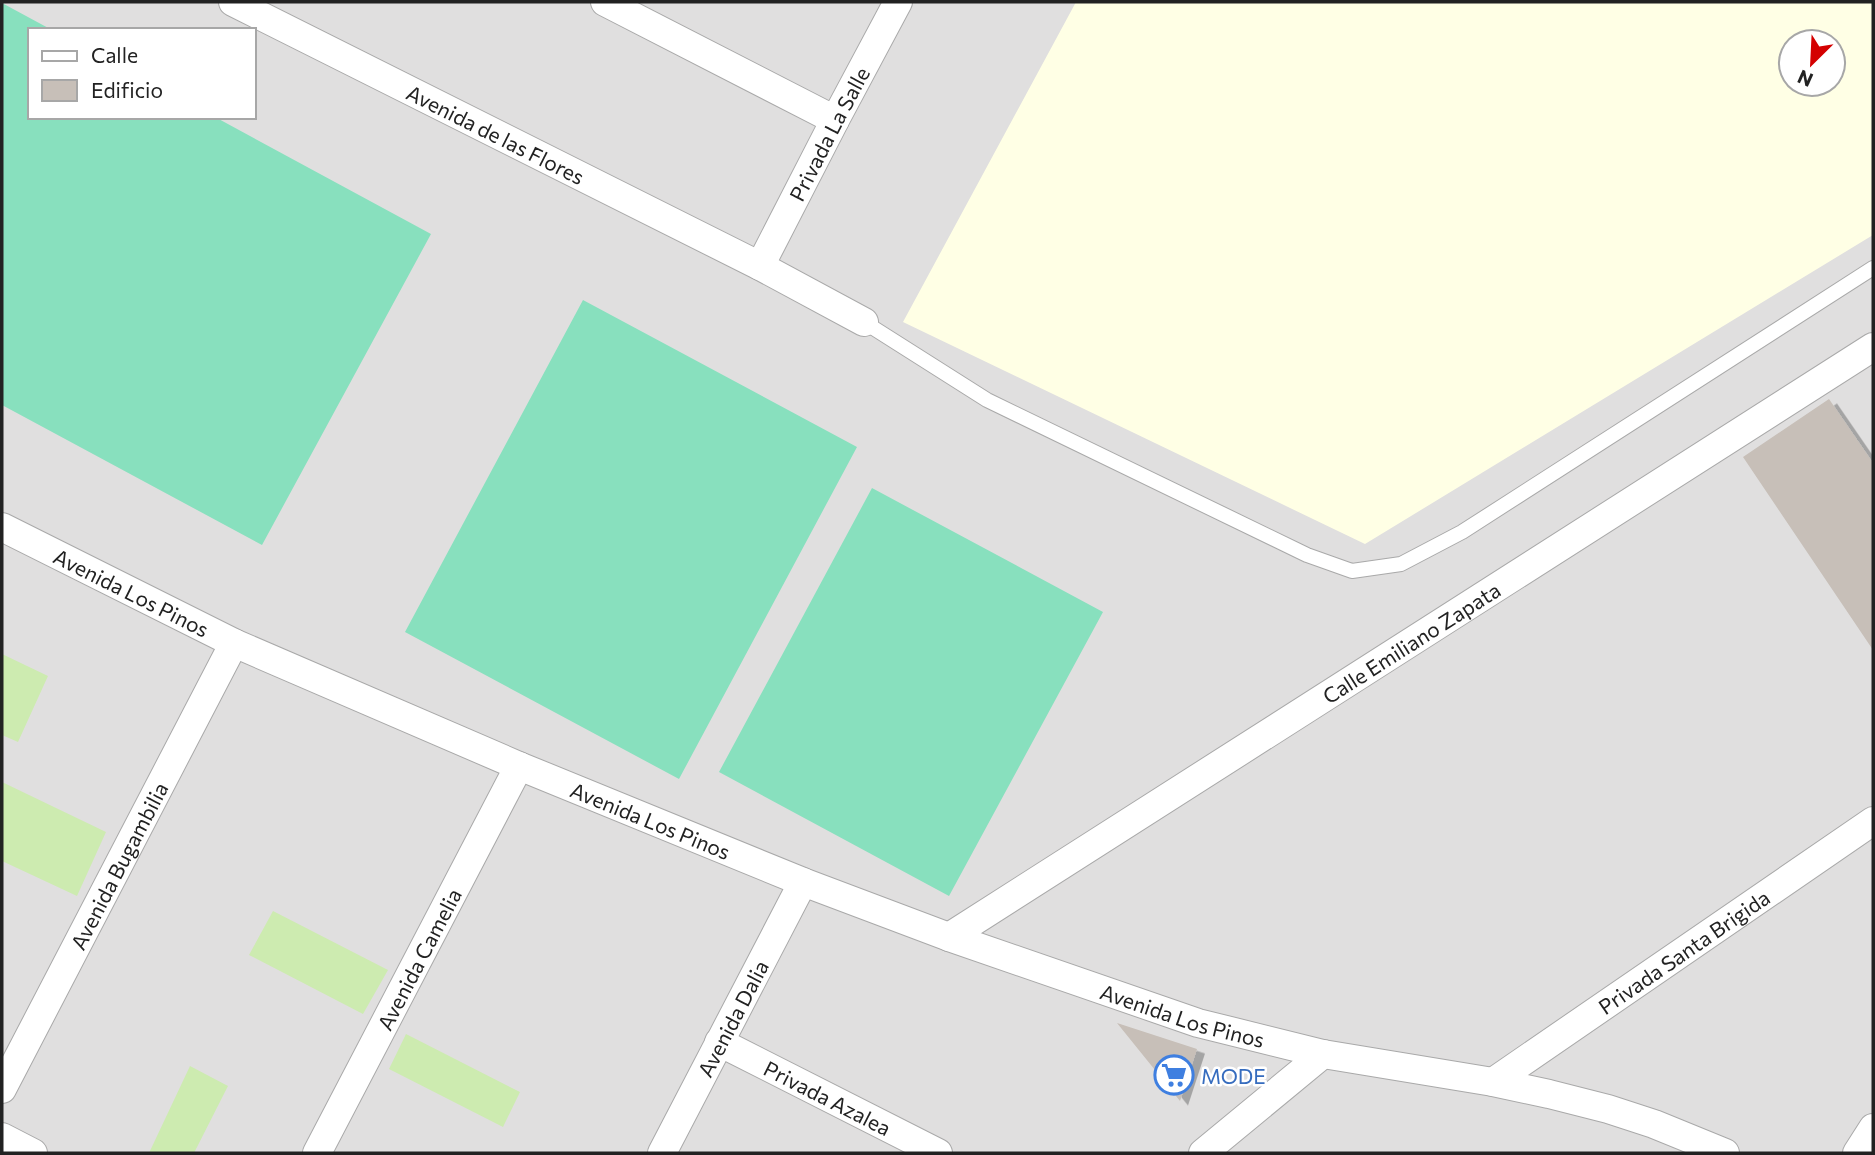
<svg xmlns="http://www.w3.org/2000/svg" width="1875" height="1155" viewBox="0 0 1875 1155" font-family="Commissioner,sans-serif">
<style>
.residential{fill:#e0dfdf;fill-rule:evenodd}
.education{fill:#ffffe5;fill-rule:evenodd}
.grass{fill:#cdebb0}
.pitch{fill:#88e0be}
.building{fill:#c7bfb8;filter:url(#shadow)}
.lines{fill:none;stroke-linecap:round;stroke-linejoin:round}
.service-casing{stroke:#a9a9a9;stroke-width:16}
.minor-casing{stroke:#a9a9a9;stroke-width:30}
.service{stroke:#fff;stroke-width:14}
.minor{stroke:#fff;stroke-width:28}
.labels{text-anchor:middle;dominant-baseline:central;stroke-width:5;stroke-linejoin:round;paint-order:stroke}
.street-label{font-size:21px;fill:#222;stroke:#fff}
.shop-label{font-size:21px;fill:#366cbe;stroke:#fff;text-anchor:start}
</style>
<defs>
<filter id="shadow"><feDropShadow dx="8" dy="4.5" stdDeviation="0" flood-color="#0004"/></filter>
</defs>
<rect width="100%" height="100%" fill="#f2efe9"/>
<path class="residential" d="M2 2H1873V1153H2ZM30 30H254V117H30ZM1791 42H1833V84H1791Z"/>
<path class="education" d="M1076 2H1873V235L1365 544 903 322ZM1791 42H1833V84H1791Z"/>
<path class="grass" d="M2 654 48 676 18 742 2 735Z
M2 782 106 832 77 896 2 861Z
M273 911 388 970 363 1014 249 955Z
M406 1034 520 1092 503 1127 389 1069Z
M190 1066 228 1086 194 1153H149Z"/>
<path class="pitch" d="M2 3 52 30H30V117H215L431 234 262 545 2 405Z
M583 300 857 447 679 779 405 632Z
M872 488 1103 612 949 896 719 772Z"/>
<path class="building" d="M1829 399 1873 463V650L1743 457Z
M1117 1023 1197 1049 1180 1101Z"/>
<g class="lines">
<g class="service-casing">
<path id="service" d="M864 322 987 400 1307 555 1352 571 1401 564 1462 532 1873 268"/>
</g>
<g class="minor-casing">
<g id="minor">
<path id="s1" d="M233 2 760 266 864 322"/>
<path d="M605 2 835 120"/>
<path id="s2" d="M760 266 835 120 898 2"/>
<path id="s3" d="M2 527 234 643 519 766 803 882 949 937 1198 1023 1323 1054 1493 1082 1549 1094 1608 1109 1654 1124 1725 1153"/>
<path id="s4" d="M949 937 1873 347"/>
<path id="s5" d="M719 1042 938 1153"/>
<path id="s6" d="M1493 1082 1873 821"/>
<path id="s7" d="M2 1089 234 643"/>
<path d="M2 1137 33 1153"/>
<path id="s8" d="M317 1153 519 766"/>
<path id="s9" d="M662 1153 803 882"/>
<path d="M1203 1153 1323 1054"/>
<path d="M1857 1153 1873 1128"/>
</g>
</g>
<use href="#service" class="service"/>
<use href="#minor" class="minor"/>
</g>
<defs>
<g id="supermarket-ring" transform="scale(2.0125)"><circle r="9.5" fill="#fff" stroke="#3f7fe0" stroke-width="1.5"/><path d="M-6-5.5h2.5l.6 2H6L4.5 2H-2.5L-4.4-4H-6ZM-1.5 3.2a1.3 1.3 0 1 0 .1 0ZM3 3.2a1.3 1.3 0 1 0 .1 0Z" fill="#3f7fe0"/></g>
</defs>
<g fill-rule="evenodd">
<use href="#supermarket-ring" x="1174" y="1075"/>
</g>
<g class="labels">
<g class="street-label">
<text stroke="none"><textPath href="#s1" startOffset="294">Avenida de las Flores</textPath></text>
<text stroke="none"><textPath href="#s2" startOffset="149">Privada La Salle</textPath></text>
<text stroke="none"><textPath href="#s3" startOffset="145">Avenida Los Pinos</textPath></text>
<text stroke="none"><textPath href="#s4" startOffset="548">Calle Emiliano Zapata</textPath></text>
<text stroke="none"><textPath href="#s3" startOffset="712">Avenida Los Pinos</textPath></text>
<text stroke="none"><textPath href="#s7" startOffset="252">Avenida Bugambilia</textPath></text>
<text stroke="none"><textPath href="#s6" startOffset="231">Privada Santa Brigida</textPath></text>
<text stroke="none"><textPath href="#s8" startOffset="219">Avenida Camelia</textPath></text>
<text stroke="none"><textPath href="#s3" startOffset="1279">Avenida Los Pinos</textPath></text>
<text stroke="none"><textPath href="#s9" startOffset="152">Avenida Dalia</textPath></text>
<text stroke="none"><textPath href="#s5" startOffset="122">Privada Azalea</textPath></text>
</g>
<g class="shop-label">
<text x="1201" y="1075">MODE</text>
</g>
</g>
<rect width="1875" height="1155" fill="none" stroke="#222222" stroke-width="7"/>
<rect x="28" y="28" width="228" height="91" fill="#ffffff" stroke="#a7a7a7" stroke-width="2"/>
<rect x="42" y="51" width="35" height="10" fill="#ffffff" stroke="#a7a7a7" stroke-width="2"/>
<text x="91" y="63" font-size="21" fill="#222222">Calle</text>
<rect x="42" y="80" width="35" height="21" fill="#c7bfb8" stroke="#a7a7a7" stroke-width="2"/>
<text x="91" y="98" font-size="21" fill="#222222">Edificio</text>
<g transform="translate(1812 63) rotate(204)"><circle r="33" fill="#ffffff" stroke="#a7a7a7" stroke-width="2"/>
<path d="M0-5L12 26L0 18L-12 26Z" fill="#d40000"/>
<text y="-10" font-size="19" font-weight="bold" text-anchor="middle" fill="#222222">N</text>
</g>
</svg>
